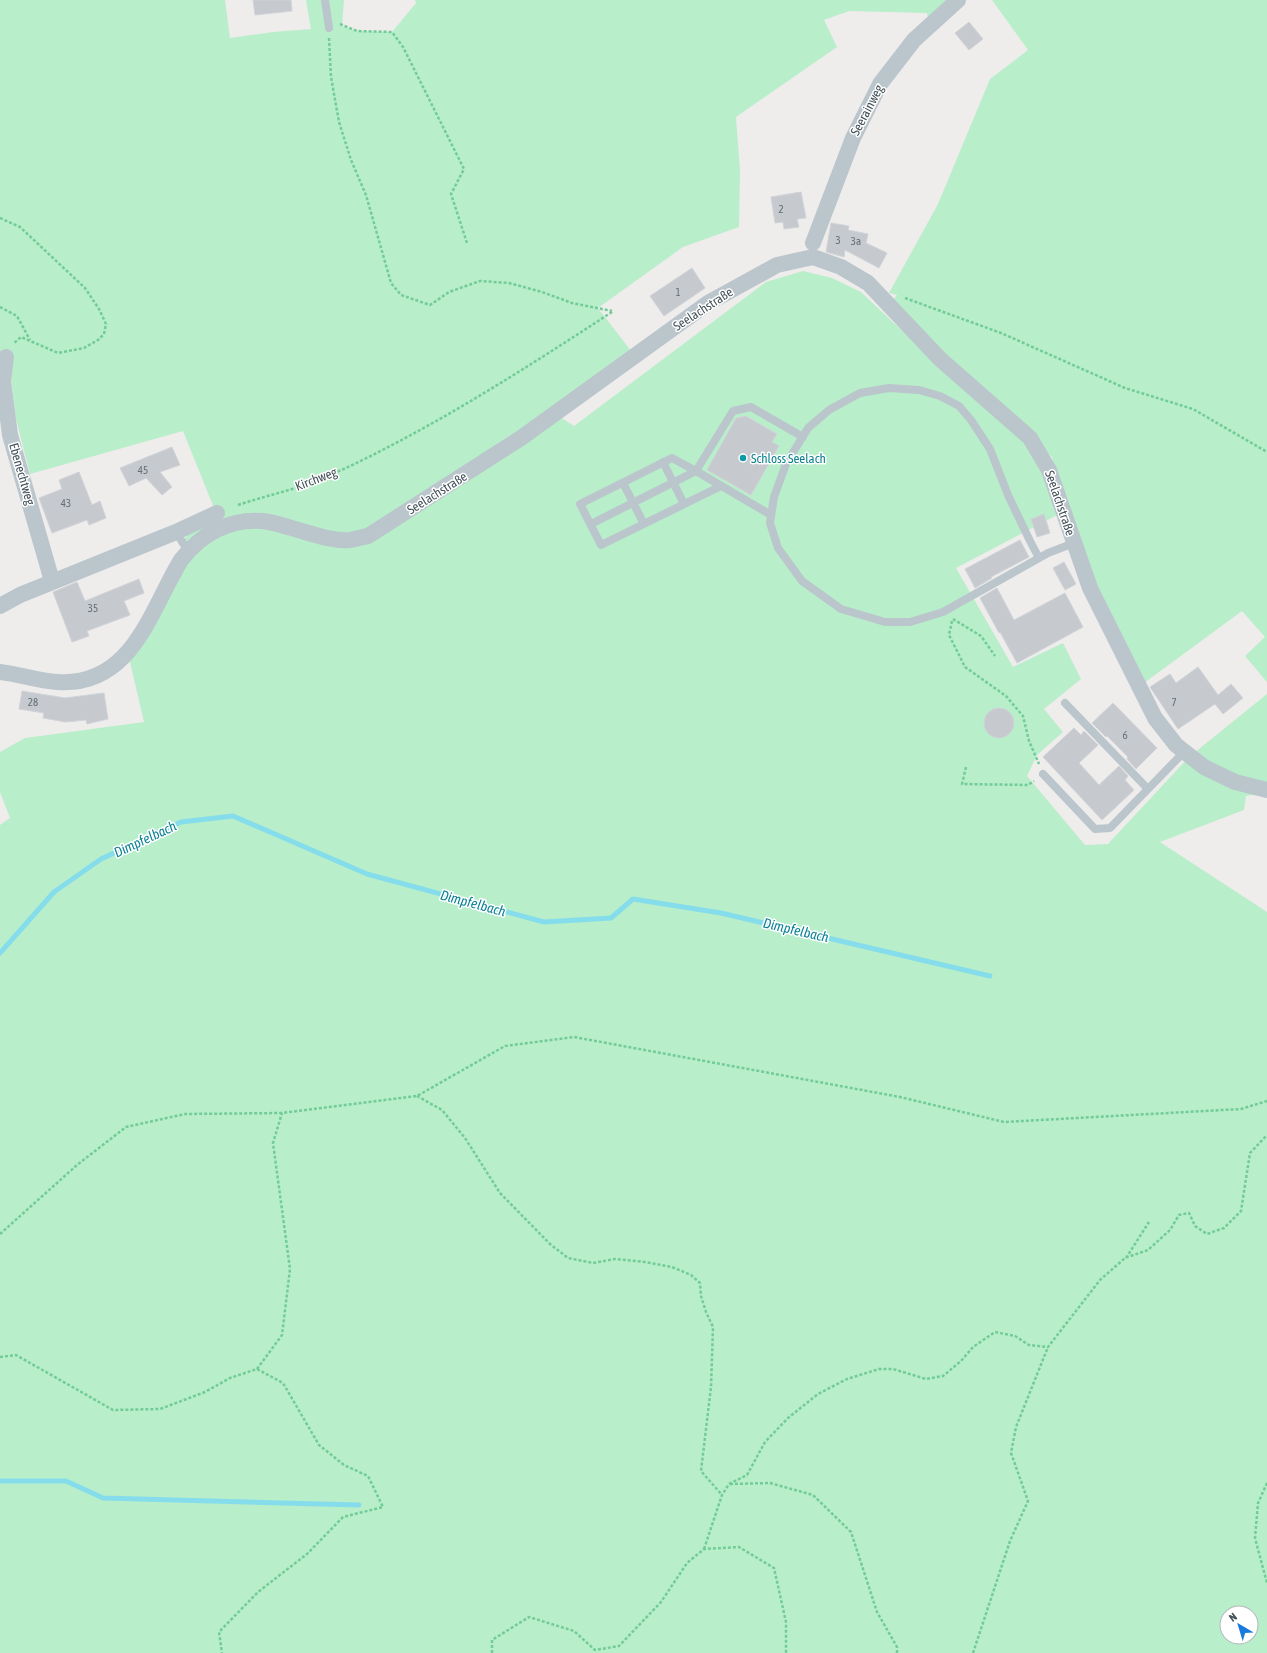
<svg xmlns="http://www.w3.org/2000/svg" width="1267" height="1653" viewBox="0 0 1267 1653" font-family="'Asap Condensed',sans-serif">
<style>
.green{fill:#b9eeca;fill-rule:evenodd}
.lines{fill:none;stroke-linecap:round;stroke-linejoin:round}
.stream{stroke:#85ddeb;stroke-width:5}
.building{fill:#c6cacf;stroke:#d0d3d8}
.path{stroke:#71cc99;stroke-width:2.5;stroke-dasharray:3 2;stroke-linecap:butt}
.lane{stroke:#bac5cc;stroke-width:8}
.street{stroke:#bac5cc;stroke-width:16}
.culture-dot{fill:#0f9aa8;stroke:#fff;stroke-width:1.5}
.labels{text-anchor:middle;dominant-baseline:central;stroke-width:3;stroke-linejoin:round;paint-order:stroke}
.number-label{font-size:11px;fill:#646f76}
.street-label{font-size:13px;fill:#445159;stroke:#fff}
.culture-label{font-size:13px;fill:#0d838f;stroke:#fff;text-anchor:start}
.water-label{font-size:14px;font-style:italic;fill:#0c8296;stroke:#fff}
</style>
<rect width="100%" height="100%" fill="#efecec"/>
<path class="green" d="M0 0H225L230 38 273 32 311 29 306 0H344L342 26 357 31 392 32 416 3 415 0H959L929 26 927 13 849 11 824 20 837 47 736 117 740 171 739 227 683 247 598 308 635 356 551 411 574 426 766 282 803 271 832 278 861 292 969 394 1025 440 1062 510 1052 457 885 310 897 295 889 293 938 204 990 79 1028 50 992 0H1267V682L1245 656 1265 637 1242 611 1140 686 1063 512 956 568 1013 667 1063 643 1081 679 1044 709 1063 732 1037 755 1027 776 1085 845 1108 844 1189 757 1267 694V793L1246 796 1244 810 1160 842 1267 912V1653H0V825L10 818 0 792V752L25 738 144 722 130 662 187 534 216 513 183 431 30 474 16 419 8 354 0 355ZM1227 1613H1251V1637H1227Z"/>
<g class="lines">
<path class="stream" d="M0 953 54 892 101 859 181 822 233 816 367 874 544 922 611 918 633 899 721 913 990 976
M0 1481H66L103 1498 359 1505"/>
</g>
<path class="building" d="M253 0H291L292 11 255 15Z
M969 22 983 39 969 50 955 33Z
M801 192 806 218 797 219 799 227 784 229 783 222 775 223 771 197Z
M831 223 849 226 848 230 868 234 866 243 887 253 879 268 845 250 844 257 826 252Z
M692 268 705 288 664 316 650 296Z
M746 416 777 434 772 442 779 446 751 495 707 470 736 418Z
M172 447 180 465 160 472 172 487 162 495 146 478 129 486 120 468Z
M79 472 92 505 100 501 106 518 89 525 87 520 52 533 39 498 62 489 59 480Z
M1044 514 1050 533 1037 537 1031 519Z
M1020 540 1029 557 991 577 992 578 975 588 965 569Z
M1064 562 1076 584 1065 590 1053 568Z
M139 579 144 593 124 601 130 615 87 631 89 636 72 642 53 592 77 582 85 601Z
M997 588 1014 620 1065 593 1083 627 1017 663 1000 632 999 633 980 598Z
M1198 667 1218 695 1231 684 1243 698 1223 714 1215 704 1178 729 1150 687 1170 674 1176 683Z
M22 691 65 698 104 693 108 719 87 724 86 720 66 722 43 718 44 713 19 709Z
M1113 703 1157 748 1136 769 1127 759 1128 757 1107 736 1106 737 1092 723Z
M984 723a15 15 0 1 1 30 0a15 15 0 1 1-30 0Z
M1074 728 1081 735 1084 731 1098 745 1079 763 1099 785 1119 766 1128 776 1125 780 1134 790 1102 820 1043 757Z"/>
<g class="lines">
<path class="path" d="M340 24 357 31 392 32 403 47 464 169 451 194 467 243
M329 38 331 77 339 122 351 160 366 195 391 283 401 295 430 305 449 292 480 281 509 283 542 292 572 303 612 311
M0 218 20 227 85 288 99 309 106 324 104 334 98 340 84 348 58 353 21 337 13 344
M905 298 1001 333 1125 388 1193 409 1267 452
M0 307 17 316 30 340
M238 505C259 498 280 493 302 486 317 481 332 474 346 468 439 424 526 368 612 312
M953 619 981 636 995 656
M952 621 949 635 965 667 1006 696 1023 716 1029 741 1039 764
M966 767 962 784 1028 785 1034 781
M417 1096 442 1110 465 1138 500 1193 550 1244 568 1258 593 1263 615 1259 645 1262 672 1267 691 1275 700 1283 701 1296 706 1312 713 1327 711 1387 701 1471 722 1495
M0 1234 77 1165 126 1127 185 1114 282 1113 417 1096 505 1046 574 1037 900 1097 1004 1122 1241 1109 1267 1101
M1126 1258 1149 1222
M0 1357 16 1355 113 1410 160 1409 205 1392 230 1378 257 1369 283 1383 319 1445 344 1465 368 1476 383 1507 343 1517 307 1554 258 1592 219 1632 222 1653
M257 1369 282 1335 290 1269 273 1143 282 1113
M1267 1483 1258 1503 1255 1538 1267 1583
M730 1484 770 1483 813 1495 851 1532 877 1612 897 1647V1653
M704 1549 722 1495 729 1484 747 1475 765 1442 788 1418 818 1394 847 1379 879 1369H893L926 1379 943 1376 961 1361 973 1347 995 1332 1015 1336 1029 1345 1048 1347 1100 1280 1125 1258 1148 1250 1170 1230 1179 1215 1189 1213 1195 1226 1207 1234 1224 1228 1241 1211 1250 1153 1267 1135
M492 1653V1640L529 1617 574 1631 595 1650 619 1646 661 1602 687 1563 704 1549 739 1547 774 1568 786 1622V1653
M973 1653 1010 1541 1028 1501 1011 1453 1016 1427 1048 1347"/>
<path class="lane" d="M325 0 329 28
M663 462 684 504
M696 471 672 458 580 504 601 545 721 486
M623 483 644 524
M771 515 696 471 733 411 751 407 803 437
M591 524 696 471
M176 532 188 551
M1039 558 1030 541 1008 495 990 449 971 420 959 406 940 396 919 390 889 388 860 393 829 410 808 428 786 464 774 497 770 523 778 548 802 581 841 609 885 622H910L943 612 1048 553 1074 543
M1065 703 1148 789 1184 752
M1043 774 1095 829 1110 828 1148 789"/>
<path class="street" d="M813 243 853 138 880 84 914 40 958 0
M6 357 3 381 10 435 52 581
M0 606 20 595 176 532 217 513
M0 672C19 674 38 681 57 682 132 687 150 611 181 560 201 534 230 518 263 521 277 523 291 528 305 532 319 536 334 541 350 540 356 539 362 537 368 536L521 438 708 303 777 265 813 257 841 267 868 283 940 359 1030 438 1049 470 1090 588 1155 718 1176 745 1204 767 1235 782 1267 790"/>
</g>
<circle class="culture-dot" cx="743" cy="458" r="4"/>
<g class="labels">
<g class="number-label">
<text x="781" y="209">2</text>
<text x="838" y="240">3</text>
<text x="856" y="241">3a</text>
<text x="678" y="292">1</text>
<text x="143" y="470">45</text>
<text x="66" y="503">43</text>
<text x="93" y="608">35</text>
<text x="33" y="702">28</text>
<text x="1174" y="702">7</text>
<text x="1125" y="735">6</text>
</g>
<g class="street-label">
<text transform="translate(867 110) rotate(-62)">Seerainweg</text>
<text transform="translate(703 309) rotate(-33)">Seelachstraße</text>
<text transform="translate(22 474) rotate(74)">Ebenechtweg</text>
<text transform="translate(316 479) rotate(-21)">Kirchweg</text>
<text transform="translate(437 493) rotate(-32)">Seelachstraße</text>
<text transform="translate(1060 503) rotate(71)">Seelachstraße</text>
</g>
<g class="culture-label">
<text x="751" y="458">Schloss Seelach</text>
</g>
<g class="water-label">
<text transform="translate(145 839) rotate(-25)">Dimpfelbach</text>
<text transform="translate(473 903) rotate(15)">Dimpfelbach</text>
<text transform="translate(796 930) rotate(13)">Dimpfelbach</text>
</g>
</g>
<g transform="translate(1239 1625) rotate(322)"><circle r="19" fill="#ffffff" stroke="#b4b9bd"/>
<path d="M0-3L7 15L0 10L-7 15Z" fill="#187add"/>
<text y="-6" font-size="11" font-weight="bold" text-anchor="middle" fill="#445159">N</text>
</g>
</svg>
